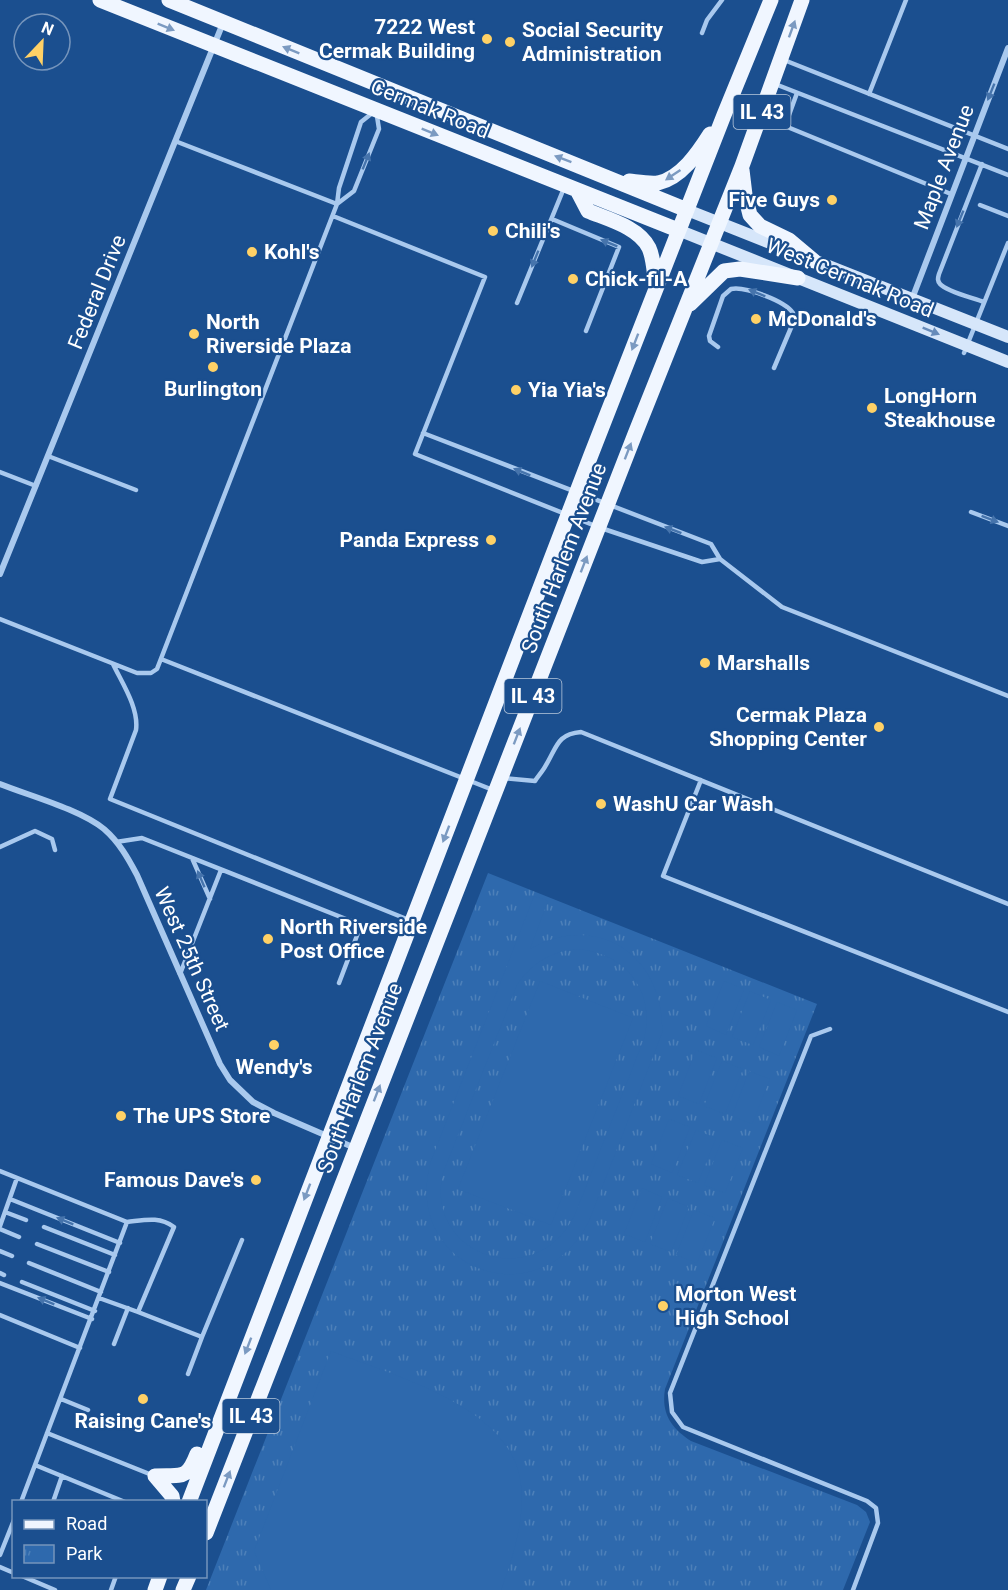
<svg xmlns="http://www.w3.org/2000/svg" width="1008" height="1590" viewBox="0 0 1008 1590" font-family="Roboto,sans-serif">
<style>
.park{fill:url(#park-tufts)}
.pitch{fill:#2e69ad;fill-rule:evenodd}
.lines{fill:none;stroke-linecap:round;stroke-linejoin:round}
.service{stroke:#a9c9ee;stroke-width:4.5}
.minor{stroke:#a9c9ee;stroke-width:6}
.secondary{stroke:#d6e6fa;stroke-width:12}
.primary{stroke:#f0f6ff;stroke-width:15}
.oneway{fill:#7b9ac1}
.oneway2{fill:#4674ac}
.oneway3{fill:#668bba}
.poi-dot{fill:#ffd166;stroke:#1b4f8f;stroke-width:2}
.labels{text-anchor:middle;dominant-baseline:central;stroke-width:4.5;stroke-linejoin:round;paint-order:stroke}
.shield{fill:#1b4f8f;stroke:#bbcadd;stroke-width:1.5}
.shield-label{font-size:20px;font-weight:bold;fill:#fff}
.poi-label{font-size:21px;font-weight:bold;fill:#fff;stroke:#1b4f8f;text-anchor:start}
.street-label{font-size:21px;fill:#fff;stroke:#1b4f8f}
</style>
<defs>
<pattern id="park-tufts" width="24" height="20" patternUnits="userSpaceOnUse" patternTransform="scale(1.5)"><rect width="24" height="20" fill="#2e69ad"/><path d="M3 7l-1-3M5 7V3M7 7l1-3M15 17l-1-3M17 17v-4M19 17l1-3" fill="none" stroke="#4d80b9"/></pattern>
</defs>
<rect width="100%" height="100%" fill="#1b4f8f"/>
<path class="park" d="M488 873 817 1004 665 1389C661 1413 671 1428 691 1441L857 1505 866 1512 870 1522 843 1590H206Z"/>
<path class="pitch" d="M534 896 548 901 530 949C598 910 665 957 662 1033L589 1221C539 1321 400 1268 431 1161ZM576 949C625 952 656 991 644 1039L576 1212C538 1296 423 1256 443 1173L517 985C532 963 550 952 576 949Z
M540 981 633 1018 551 1225 458 1189Z
M724 981 744 989 726 1035 706 1026Z
M750 991 771 1000 753 1045 732 1037Z
M777 1002 797 1010 779 1056 759 1047Z
M696 1050 717 1058 699 1104 678 1096Z
M722 1061 743 1069 725 1114 704 1106Z
M749 1071 770 1079 752 1124 732 1116Z
M669 1119 690 1127 672 1173 651 1164Z
M696 1130 716 1138 698 1183 677 1175Z
M722 1140 743 1148 725 1193 704 1185Z
M642 1188 662 1197 645 1242 624 1234Z
M668 1198 689 1207 671 1252 650 1244Z
M694 1210 715 1218 697 1263 676 1255Z
M331 1351C389 1374 499 1403 518 1470 529 1508 514 1555 501 1590H271L254 1551Z"/>
<g class="lines">
<path class="service" d="M702 33 707 20 722 0
M784 60 1008 149
M775 84 1008 175
M797 93 785 126 951 194
M869 94 906 0
M175 141 337 204
M982 164 939 274C938 278 937 280 940 284 947 292 974 298 984 302
M980 205 1008 216
M333 216 485 277 415 454 598 527 702 562 720 559
M552 219 619 247 586 331
M517 303 564 188
M718 347 710 341 709 336 723 296 731 289C745 286 785 301 793 313V323L774 368
M964 353 1008 243
M423 433 711 544 720 559 782 607 1008 696
M48 456 136 490
M0 472 36 486
M971 512 1008 526
M0 619 137 673H151L157 669 337 204 339 188 361 122 376 110 379 129 354 191 337 204
M161 659 493 790
M113 664C122 683 139 708 136 730L110 799 409 920
M503 778 535 781C538 776 543 771 546 765 557 747 557 734 581 732L1008 904
M701 780 663 876 1008 1012
M116 842 142 838 361 925 339 983
M0 847 35 831 52 839 55 850
M192 858 210 899
M180 974 221 870
M830 1029 811 1036 670 1393 672 1412 683 1427 867 1501 876 1508 878 1523 853 1590
M0 1171 127 1222 21 1502
M10 1199 120 1243
M5 1212 26 1220
M127 1222C145 1220 159 1216 174 1227L138 1312 202 1337 242 1240
M0 1226 17 1178
M44 1227 115 1255
M0 1229 19 1237
M37 1244 109 1272
M0 1251 12 1256
M29 1263 101 1292
M0 1273 4 1275
M22 1282 95 1311
M0 1283 92 1319
M99 1298 138 1312
M0 1315 80 1348
M114 1344 128 1308
M188 1374 202 1337
M61 1399 88 1410
M47 1433 152 1475
M35 1465 125 1502
M53 1502 62 1476
M0 1555 14 1520
M0 1567 14 1573
M22 1576 55 1590
M111 1590 116 1576"/>
<path class="minor" d="M912 299 1008 48
M0 574 223 23
M0 784C30 796 79 809 104 829 119 842 128 858 137 875L220 1064 230 1080 253 1102 274 1113 355 1148"/>
<path class="secondary" d="M687 210 1008 337
M678 230 1008 362"/>
<path class="primary" d="M100 0 678 230
M169 0 687 210
M742 170 745 195 750 215 760 226 789 240 814 261
M629 181C638 182 649 184 658 183 681 178 698 153 710 134
M577 190 588 211C607 219 639 227 649 248 654 259 654 274 656 286
M690 304 724 271 740 269 798 278
M155 1476C181 1474 186 1482 197 1454
M155 1476 172 1496 173 1502
M189 1502 591 455 724 115 771 0
M206 1533 635 434 742 166 802 0
M155 1590 160 1576
M183 1590 189 1576"/>
</g>
<defs><path id="oneway-solid" d="M-6-.8H1V-3.2L6.5 0L1 3.2V.8H-6Z" transform="scale(1.5)"/></defs>
<g class="oneway">
<use href="#oneway-solid" transform="translate(166 27) rotate(22)"/>
<use href="#oneway-solid" transform="translate(792 29) rotate(-70)"/>
<use href="#oneway-solid" transform="translate(291 50) rotate(-158)"/>
<use href="#oneway-solid" transform="translate(430 132) rotate(22)"/>
<use href="#oneway-solid" transform="translate(563 159) rotate(-159)"/>
<use href="#oneway-solid" transform="translate(673 175) rotate(146)"/>
<use href="#oneway-solid" transform="translate(635 342) rotate(111)"/>
<use href="#oneway-solid" transform="translate(628 451) rotate(-69)"/>
<use href="#oneway-solid" transform="translate(584 564) rotate(-69)"/>
<use href="#oneway-solid" transform="translate(517 736) rotate(-69)"/>
<use href="#oneway-solid" transform="translate(446 834) rotate(111)"/>
<use href="#oneway-solid" transform="translate(377 1093) rotate(-69)"/>
<use href="#oneway-solid" transform="translate(307 1192) rotate(111)"/>
<use href="#oneway-solid" transform="translate(248 1346) rotate(111)"/>
<use href="#oneway-solid" transform="translate(227 1479) rotate(-69)"/>
</g>
<g class="oneway2">
<use href="#oneway-solid" transform="translate(991 92) rotate(112)"/>
<use href="#oneway-solid" transform="translate(366 161) rotate(-68)"/>
<use href="#oneway-solid" transform="translate(960 219) rotate(112)"/>
<use href="#oneway-solid" transform="translate(609 243) rotate(-158)"/>
<use href="#oneway-solid" transform="translate(535 259) rotate(112)"/>
<use href="#oneway-solid" transform="translate(757 293) rotate(-158)"/>
<use href="#oneway-solid" transform="translate(522 472) rotate(-158)"/>
<use href="#oneway-solid" transform="translate(990 519) rotate(21)"/>
<use href="#oneway-solid" transform="translate(673 530) rotate(-159)"/>
<use href="#oneway-solid" transform="translate(201 879) rotate(-113)"/>
<use href="#oneway-solid" transform="translate(65 1221) rotate(-158)"/>
<use href="#oneway-solid" transform="translate(46 1301) rotate(-158)"/>
</g>
<use class="oneway3" href="#oneway-solid" transform="translate(931 331) rotate(22)"/>
<g class="poi-dot">
<circle cx="487" cy="39" r="6"/>
<circle cx="510" cy="42" r="6"/>
<circle cx="832" cy="200" r="6"/>
<circle cx="493" cy="231" r="6"/>
<circle cx="252" cy="252" r="6"/>
<circle cx="573" cy="279" r="6"/>
<circle cx="756" cy="319" r="6"/>
<circle cx="194" cy="334" r="6"/>
<circle cx="213" cy="367" r="6"/>
<circle cx="516" cy="390" r="6"/>
<circle cx="872" cy="408" r="6"/>
<circle cx="491" cy="540" r="6"/>
<circle cx="705" cy="663" r="6"/>
<circle cx="879" cy="727" r="6"/>
<circle cx="601" cy="804" r="6"/>
<circle cx="268" cy="939" r="6"/>
<circle cx="274" cy="1045" r="6"/>
<circle cx="121" cy="1116" r="6"/>
<circle cx="256" cy="1180" r="6"/>
<circle cx="663" cy="1306" r="6"/>
<circle cx="143" cy="1399" r="6"/>
</g>
<g class="labels">
<g class="shield">
<rect x="733.5" y="95" width="57" height="34" rx="4.5"/>
<rect x="504.5" y="679" width="57" height="34" rx="4.5"/>
<rect x="222.5" y="1399" width="57" height="34" rx="4.5"/>
</g>
<g class="shield-label">
<text x="762" y="112">IL 43</text>
<text x="533" y="696">IL 43</text>
<text x="251" y="1416">IL 43</text>
</g>
<g class="poi-label">
<text x="475" y="27" text-anchor="end">7222 West<tspan x="475" dy="24">Cermak Building</tspan></text>
<text x="522" y="30">Social Security<tspan x="522" dy="24">Administration</tspan></text>
<text x="820" y="200" text-anchor="end">Five Guys</text>
<text x="505" y="231">Chili's</text>
<text x="264" y="252">Kohl's</text>
<text x="585" y="279">Chick-fil-A</text>
<text x="768" y="319">McDonald's</text>
<text x="206" y="322">North<tspan x="206" dy="24">Riverside Plaza</tspan></text>
<text x="213" y="389" text-anchor="middle">Burlington</text>
<text x="528" y="390">Yia Yia's</text>
<text x="884" y="396">LongHorn<tspan x="884" dy="24">Steakhouse</tspan></text>
<text x="479" y="540" text-anchor="end">Panda Express</text>
<text x="717" y="663">Marshalls</text>
<text x="867" y="715" text-anchor="end">Cermak Plaza<tspan x="867" dy="24">Shopping Center</tspan></text>
<text x="613" y="804">WashU Car Wash</text>
<text x="280" y="927">North Riverside<tspan x="280" dy="24">Post Office</tspan></text>
<text x="274" y="1067" text-anchor="middle">Wendy's</text>
<text x="133" y="1116">The UPS Store</text>
<text x="244" y="1180" text-anchor="end">Famous Dave's</text>
<text x="675" y="1294">Morton West<tspan x="675" dy="24">High School</tspan></text>
<text x="143" y="1421" text-anchor="middle">Raising Cane's</text>
</g>
<g class="street-label">
<text transform="translate(430 109) rotate(22)">Cermak Road</text>
<text transform="translate(944 167) rotate(-69)">Maple Avenue</text>
<text transform="translate(850 278) rotate(22)">West Cermak Road</text>
<text transform="translate(97 292) rotate(-68)">Federal Drive</text>
<text transform="translate(564 558) rotate(-69)">South Harlem Avenue</text>
<text transform="translate(192 959) rotate(66)">West 25th Street</text>
<text transform="translate(360 1078) rotate(-69)">South Harlem Avenue</text>
</g>
</g>
<rect x="12" y="1500" width="195" height="78" fill="#1b4f8f" stroke="#7695bc" stroke-width="1.5"/>
<rect x="24" y="1520" width="30" height="9" fill="#f0f6ff" stroke="#7695bc" stroke-width="1.5"/>
<text x="66" y="1530" font-size="18" fill="#ffffff">Road</text>
<rect x="24" y="1545" width="30" height="18" fill="url(#park-tufts)" stroke="#7695bc" stroke-width="1.5"/>
<text x="66" y="1560" font-size="18" fill="#ffffff">Park</text>
<g transform="translate(42 42) rotate(23)"><circle r="28" fill="#1b4f8f" stroke="#7695bc" stroke-width="1.5"/>
<path d="M0-4.5L10 22L0 15L-10 22Z" fill="#ffd166"/>
<text y="-9" font-size="16" font-weight="bold" text-anchor="middle" fill="#ffffff">N</text>
</g>
</svg>
